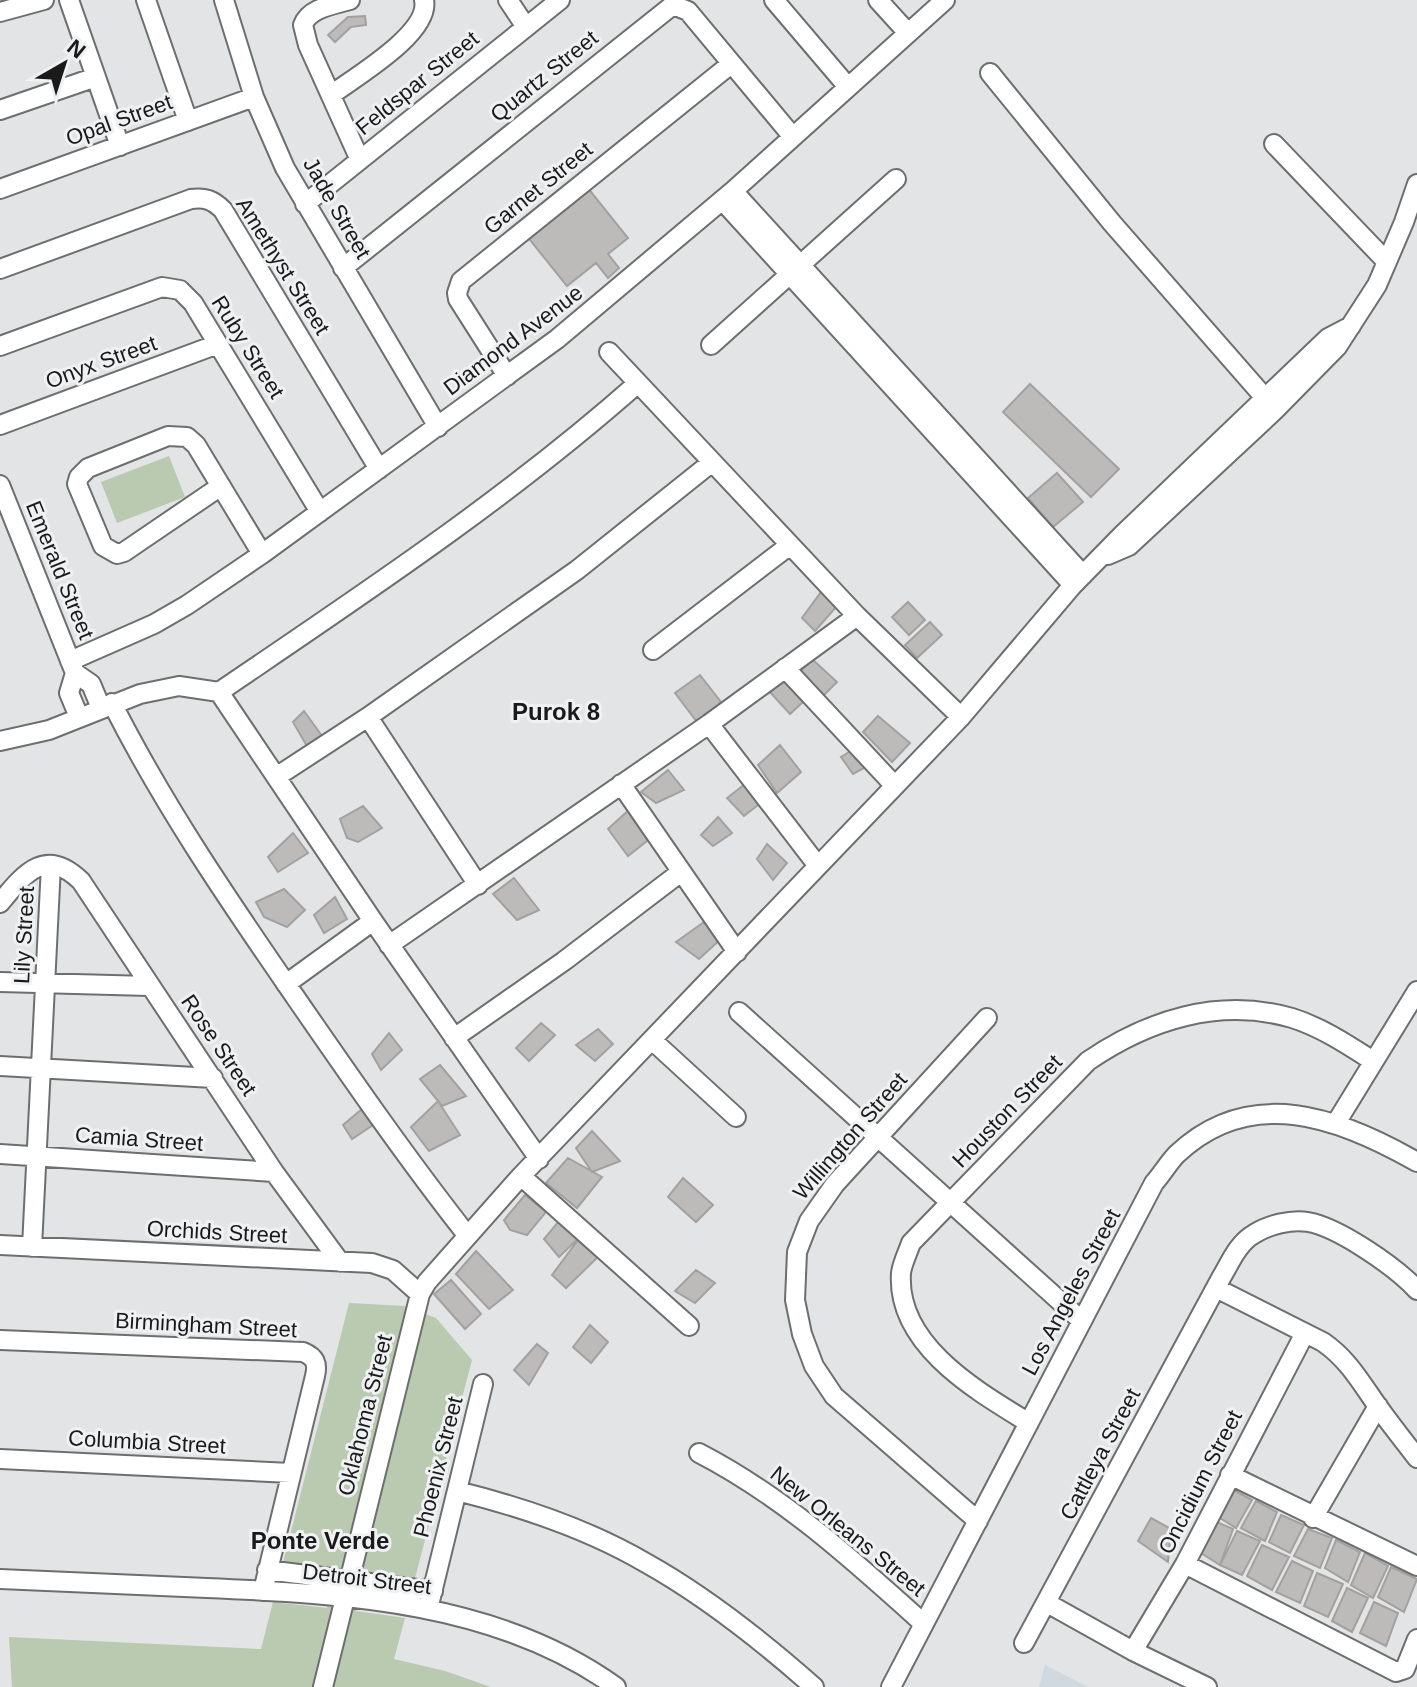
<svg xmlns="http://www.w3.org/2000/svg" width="1417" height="1687" viewBox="0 0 1417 1687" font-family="Arial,sans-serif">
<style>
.built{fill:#d1d9e0}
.green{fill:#bacab0}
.building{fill:#bcbbb9;stroke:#a3a1a0;stroke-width:2}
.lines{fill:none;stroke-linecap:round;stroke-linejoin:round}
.street-casing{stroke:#6c6e6f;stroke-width:22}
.street{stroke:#fff;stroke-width:18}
.labels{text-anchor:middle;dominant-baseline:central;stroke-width:6;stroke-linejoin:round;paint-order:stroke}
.street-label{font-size:22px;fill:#1a1a1b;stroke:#eff1f3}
.neighbourhood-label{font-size:24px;font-weight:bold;fill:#1a1a1b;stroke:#eff1f3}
</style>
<rect width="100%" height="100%" fill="#e2e4e5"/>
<path class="built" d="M1045 1665 1088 1687H1039Z"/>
<path class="green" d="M169 456 185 497 117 523 101 482Z
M349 1303 404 1306 436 1318 472 1360 414 1582 365 1575 356 1611 405 1618 394 1659 445 1671 491 1687H12L9 1637 261 1649 273 1602 327 1608 337 1571 283 1563Z"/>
<path class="building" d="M365 16 366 25 351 27 335 42 328 35 348 17Z
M587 187 628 238 608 254 619 268 608 278 596 263 567 286 526 235Z
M1030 384 1119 469 1091 497 1003 412Z
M1057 473 1083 502 1053 527 1028 498Z
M821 592 838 605 815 631 802 618Z
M908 602 925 620 909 635 892 617Z
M930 622 942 635 917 658 905 645Z
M812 659 837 682 822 697 798 674Z
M700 675 721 702 700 726 675 693Z
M782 679 803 702 790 714 769 691Z
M304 711 325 740 308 748 293 722Z
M878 716 910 743 892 762 863 732Z
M780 745 801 772 777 793 758 765Z
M854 749 868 766 853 774 841 757Z
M668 770 684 790 656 803 641 792Z
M745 784 762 802 744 816 727 798Z
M363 806 382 828 358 842 347 838 340 819Z
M631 808 652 837 628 856 608 829Z
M718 817 732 833 713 846 701 835Z
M293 833 308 853 278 872 268 857Z
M767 844 787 863 773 880 757 859Z
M514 878 539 910 517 920 493 894Z
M284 889 305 910 287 927 264 917 256 902Z
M335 897 347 919 324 933 314 915Z
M704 922 722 938 699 959 676 942Z
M541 1023 555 1035 529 1061 516 1048Z
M598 1029 613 1044 595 1061 576 1045Z
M389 1033 402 1050 381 1070 372 1054Z
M440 1065 466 1096 442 1106 420 1079Z
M438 1101 460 1135 429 1151 411 1127Z
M362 1109 373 1125 352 1139 343 1125Z
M592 1131 620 1161 592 1172 576 1148Z
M568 1158 602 1177 577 1208 546 1183Z
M683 1178 713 1205 696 1222 668 1197Z
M525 1195 546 1212 527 1235 510 1230 504 1220Z
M559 1221 581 1236 559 1257 544 1239Z
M581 1236 601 1254 566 1288 552 1275Z
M476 1251 513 1290 489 1309 456 1274Z
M696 1270 715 1283 695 1303 675 1291Z
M451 1280 481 1314 465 1329 434 1294Z
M590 1325 608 1342 591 1363 573 1347Z
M537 1344 548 1353 529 1385 514 1370Z
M1230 1488 1252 1500 1236 1528 1215 1515Z
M1256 1501 1277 1512 1265 1541 1241 1528Z
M1281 1515 1304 1525 1290 1553 1269 1542Z
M1151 1518 1171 1529 1168 1562 1138 1541Z
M1212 1520 1233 1529 1220 1565 1196 1550Z
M1308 1529 1332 1538 1320 1568 1294 1556Z
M1237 1531 1260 1541 1242 1575 1220 1565Z
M1336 1540 1360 1552 1348 1582 1325 1568Z
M1262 1545 1289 1557 1272 1590 1247 1576Z
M1365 1553 1388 1566 1373 1598 1351 1585Z
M1292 1561 1313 1571 1300 1603 1276 1592Z
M1391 1567 1417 1579 1404 1612 1378 1597Z
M1317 1573 1343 1584 1328 1617 1304 1606Z
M1347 1588 1368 1598 1352 1632 1332 1621Z
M1374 1602 1398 1613 1386 1646 1360 1633Z"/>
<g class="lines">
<g class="street-casing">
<path id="street" d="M69 0 120 146
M146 0 188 121
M224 0 254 97 285 168 438 427
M350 0C333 5 309 8 303 25L308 45 360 160
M508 0 526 27
M774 0 848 87
M878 0 908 33
M0 12 44 0
M990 73 1112 223 1266 399
M331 95C355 77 431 33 424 0
M0 110 96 77
M1274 144 1387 262
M0 189 254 97
M733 191 1083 575
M722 200 1073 585
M305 204 560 0
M343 268 673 5 688 11 793 137
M0 269 191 199C205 197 213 200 223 210L379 469
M711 345 896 179
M0 346 162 287 180 290 193 303 320 512
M609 352 857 616 961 717
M507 376 458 299 457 293 461 281 731 64
M0 425 218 344
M0 485 75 673 91 684 101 708
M221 486 124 552 117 554 103 546 77 484 79 477 88 468 168 436 187 437 196 445 262 554
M1108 555 1129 546 1274 411 1337 347 1377 285 1404 222 1417 184
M653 650 790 545
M70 661 154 624 187 605 262 554 557 339 733 191 945 0
M785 668 895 786
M75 673 69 693 79 717
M219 692C363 594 507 499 638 383
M112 703C163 804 225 895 289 988 347 1072 404 1155 467 1235
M368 717 478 885
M709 724 818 866
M0 741 49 730 140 694 179 686 219 692 373 921 539 1159
M276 777 368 717 577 570 711 463
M621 784 737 952
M0 903C24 874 45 846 81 881L274 1172 340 1262
M389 945 709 724 857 616
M0 982 149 986
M286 984 373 921
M739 1012 1082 1321
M454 1038 564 961 681 872
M652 1040 736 1117
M0 1066 213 1078
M1336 1123 1417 991
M0 1154 274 1172
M521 1176 689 1326
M0 1245 372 1263 393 1270 420 1294
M32 1247 51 865
M1216 1288 1323 1342C1349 1360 1361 1383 1379 1408 1391 1425 1404 1441 1417 1458
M0 1340 303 1352C315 1357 318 1363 315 1376L263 1591
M1029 1423C977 1391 896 1345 901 1273 902 1264 908 1252 911 1243L1088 1061C1148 1020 1219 997 1292 1018 1321 1027 1348 1045 1373 1061
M699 1453C784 1497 853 1560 924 1624
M0 1459 291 1473
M1230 1475 1417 1566
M457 1491C522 1507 588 1529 646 1563 707 1597 762 1641 814 1687
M1313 1518 1378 1406
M978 1521 834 1396 814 1366 802 1334 795 1300 797 1252 809 1221 835 1184 987 1018
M1185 1564 1396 1672 1405 1669 1417 1639
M267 1570 433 1591
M0 1579C69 1582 138 1585 207 1588 347 1594 498 1602 616 1687
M1047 1603 1133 1651 1207 1687
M428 1609 483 1384
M1024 1643 1221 1278C1230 1263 1238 1243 1254 1234 1268 1225 1291 1219 1308 1222 1338 1227 1396 1267 1417 1290
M1133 1651 1185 1564 1305 1333
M323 1687 420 1294 427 1282 521 1176 961 717 1073 585 1122 535 1328 338 1351 326
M891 1687 1154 1183C1162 1174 1169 1162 1177 1154 1251 1084 1340 1118 1417 1162"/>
</g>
<use href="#street" class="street"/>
</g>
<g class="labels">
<g class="street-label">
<text transform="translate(544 76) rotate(-39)">Quartz Street</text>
<text transform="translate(417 83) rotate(-39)">Feldspar Street</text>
<text transform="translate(119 120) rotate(-20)">Opal Street</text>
<text transform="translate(538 188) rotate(-39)">Garnet Street</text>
<text transform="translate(337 208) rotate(60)">Jade Street</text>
<text transform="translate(283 266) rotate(58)">Amethyst Street</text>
<text transform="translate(513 340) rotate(-37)">Diamond Avenue</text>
<text transform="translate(248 347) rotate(58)">Ruby Street</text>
<text transform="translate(101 362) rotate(-20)">Onyx Street</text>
<text transform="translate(60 570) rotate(68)">Emerald Street</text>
<text transform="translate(24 935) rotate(-87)">Lily Street</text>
<text transform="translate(219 1045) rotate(56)">Rose Street</text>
<text transform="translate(1007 1111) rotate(-46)">Houston Street</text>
<text transform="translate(850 1136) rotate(-49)">Willington Street</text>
<text transform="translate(139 1139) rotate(4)">Camia Street</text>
<text transform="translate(217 1232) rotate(3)">Orchids Street</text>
<text transform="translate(1071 1292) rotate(-62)">Los Angeles Street</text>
<text transform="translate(206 1325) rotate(3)">Birmingham Street</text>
<text transform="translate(365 1415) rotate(-76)">Oklahoma Street</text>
<text transform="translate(147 1442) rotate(3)">Columbia Street</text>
<text transform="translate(1100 1454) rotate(-62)">Cattleya Street</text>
<text transform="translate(438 1467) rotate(-76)">Phoenix Street</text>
<text transform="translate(1200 1482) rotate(-63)">Oncidium Street</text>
<text transform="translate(848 1531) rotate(39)">New Orleans Street</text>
<text transform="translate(367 1579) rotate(7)">Detroit Street</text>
</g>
<g class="neighbourhood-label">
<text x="556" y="711">Purok 8</text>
<text x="320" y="1540">Ponte Verde</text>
</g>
</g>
<g transform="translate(64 64) rotate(39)" stroke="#eff1f3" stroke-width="6" paint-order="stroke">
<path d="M0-6L14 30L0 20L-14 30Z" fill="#1a1a1b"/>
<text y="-12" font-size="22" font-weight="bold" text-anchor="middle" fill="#1a1a1b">N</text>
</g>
</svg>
